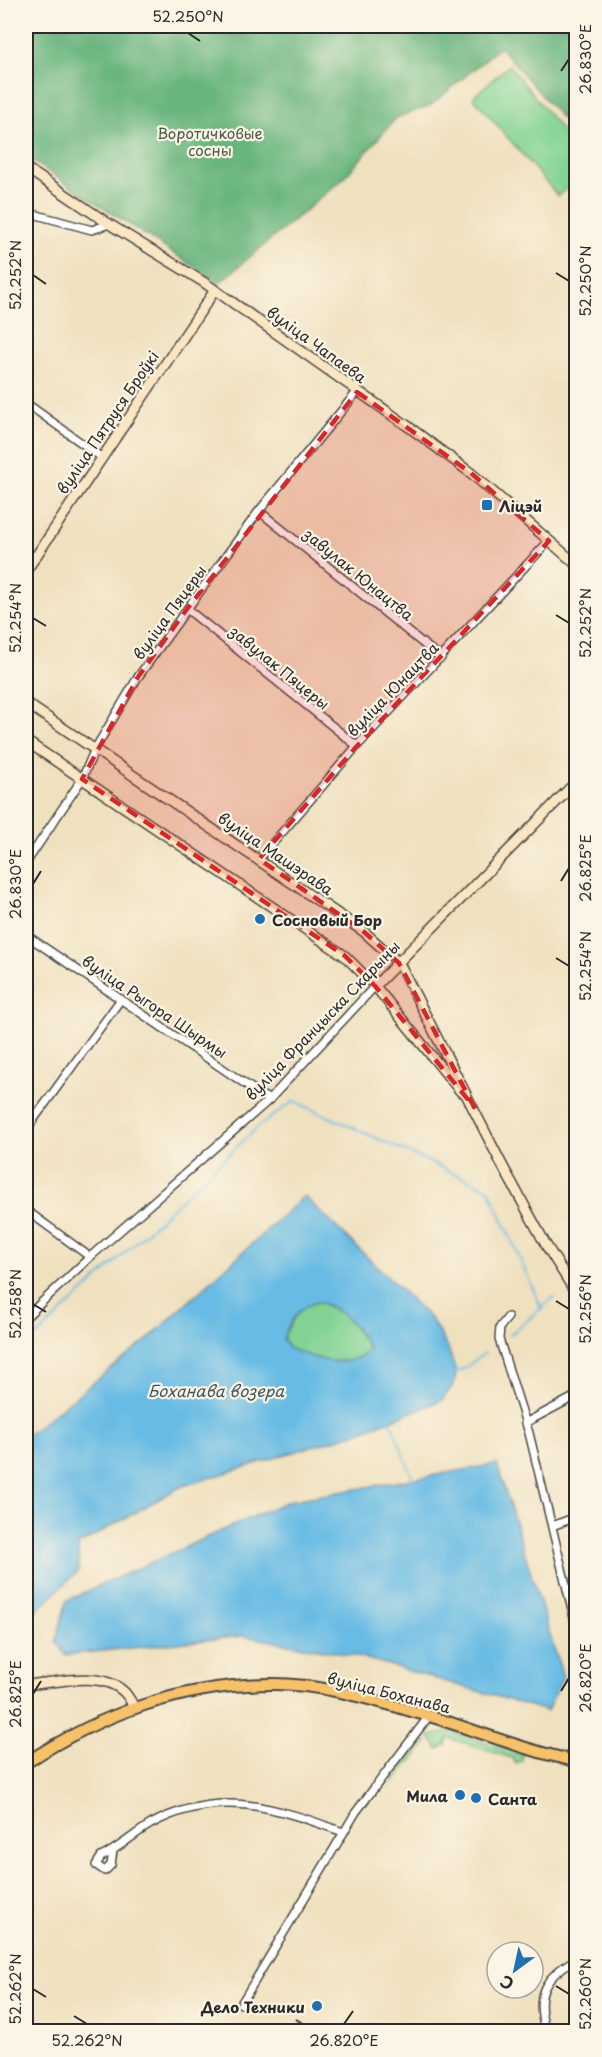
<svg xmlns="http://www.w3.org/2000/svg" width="602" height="2057" viewBox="0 0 602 2057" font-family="'Playpen Sans',sans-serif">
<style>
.green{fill:#82d394;stroke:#567f60;stroke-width:1.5}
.forest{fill:#69b57e;stroke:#4a7054;stroke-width:1.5}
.water{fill:#68bbe4;stroke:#4a7388;stroke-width:1.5;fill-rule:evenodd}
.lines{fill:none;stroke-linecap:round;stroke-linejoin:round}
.stream{stroke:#68bbe4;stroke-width:2}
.street-casing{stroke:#484641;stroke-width:10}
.secondary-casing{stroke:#484641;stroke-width:12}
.primary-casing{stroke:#484641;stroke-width:14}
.street{stroke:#fff;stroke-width:7}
.secondary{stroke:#fbe6c4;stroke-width:9}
.primary{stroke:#f6c16b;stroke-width:10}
.rail{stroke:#2b2b2b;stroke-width:2;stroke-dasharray:9 4.5;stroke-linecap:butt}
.marked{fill:#d62828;fill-opacity:0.2;stroke:#d62828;stroke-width:4.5;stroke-dasharray:12 8;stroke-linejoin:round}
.ticks{fill:none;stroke:#2b2b2b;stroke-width:2}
.poi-dot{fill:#1f6fb2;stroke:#fcf5e5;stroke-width:2}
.labels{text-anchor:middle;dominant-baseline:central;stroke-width:4.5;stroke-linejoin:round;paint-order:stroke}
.park-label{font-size:15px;fill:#455d4a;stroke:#fcf5e5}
.street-label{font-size:15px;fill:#2b2b2b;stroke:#fcf5e5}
.poi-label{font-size:15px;font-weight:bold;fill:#2b2b2b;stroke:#fcf5e5;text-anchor:start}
.water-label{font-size:16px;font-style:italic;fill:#3d5662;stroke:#fcf5e5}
.neatline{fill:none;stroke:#2b2b2b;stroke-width:2}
.ticks-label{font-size:15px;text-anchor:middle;fill:#2b2b2b}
</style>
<rect width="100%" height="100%" fill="#fcf5e5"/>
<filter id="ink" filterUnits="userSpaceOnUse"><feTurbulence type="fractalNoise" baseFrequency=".0167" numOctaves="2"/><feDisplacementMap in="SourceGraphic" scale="12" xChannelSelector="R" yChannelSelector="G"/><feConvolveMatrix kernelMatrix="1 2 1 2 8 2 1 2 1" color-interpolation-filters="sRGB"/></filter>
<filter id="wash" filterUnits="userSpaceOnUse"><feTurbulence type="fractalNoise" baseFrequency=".008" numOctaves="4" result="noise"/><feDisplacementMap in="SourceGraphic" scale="24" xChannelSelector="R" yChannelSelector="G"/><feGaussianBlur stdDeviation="1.35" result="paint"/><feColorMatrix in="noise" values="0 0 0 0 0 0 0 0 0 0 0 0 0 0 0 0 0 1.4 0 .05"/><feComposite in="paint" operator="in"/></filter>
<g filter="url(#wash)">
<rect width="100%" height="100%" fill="#efe0be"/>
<path class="green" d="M509 65 576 148V181L558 196 473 97Z
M318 1302C341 1308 359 1329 369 1350 346 1372 314 1358 288 1348L283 1339C290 1321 298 1306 318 1302Z
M451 1731 522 1754V1761L515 1763 512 1758 448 1738 446 1745 438 1749 429 1736Z
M421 1740 427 1742 393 1782 391 1775Z"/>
<path class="forest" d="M26 26H576V135L500 47 431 105 396 118 344 178 219 283 26 157Z"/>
<path class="water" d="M304 1196 431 1319 448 1348 456 1372 454 1384 441 1401 356 1433 180 1487 78 1545 79 1570 26 1621V1436L147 1340ZM318 1302C341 1308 359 1329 369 1350 347 1372 313 1358 288 1348L283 1339C290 1321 298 1306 318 1302Z
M497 1464 563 1677 547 1711 357 1656 243 1636 65 1655 56 1641 67 1600 288 1501Z"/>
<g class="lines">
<path class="stream" d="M510 1335 554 1297
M26 1346 259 1126 294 1101 489 1189 542 1309
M456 1372 465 1368 485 1353
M390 1419 413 1479"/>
</g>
</g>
<g filter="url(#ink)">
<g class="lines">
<g class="street-casing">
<path id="street" d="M26 212 92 230 109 224
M26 403 101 457
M259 511 441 658
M26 552 34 558
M187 609 357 746
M259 859 357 746 549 541
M26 863 82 779 95 749 138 677 187 609 259 511 357 392
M26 935 269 1100
M26 1130 121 999
M26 1210 90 1257
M26 1317 90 1257 269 1100 375 986
M508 1317 500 1327 499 1339 529 1433 576 1626
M525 1423 576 1396
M552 1526 576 1517
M113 1851 111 1865 105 1871 96 1865 101 1857C119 1848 134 1834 151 1824 219 1787 277 1808 343 1832
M241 2004 356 1812 429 1716
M546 2032C534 1995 544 1977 576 1959"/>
</g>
<g class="secondary-casing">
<path id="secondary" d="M26 168 109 224 205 283 409 427 471 473 576 564
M26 571 215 290
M26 703 363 931 399 963 502 1165 546 1245 576 1293
M26 741 345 956 375 986 461 1092
M375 986 576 782
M26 1685C54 1683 100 1670 123 1691 128 1695 131 1702 134 1707"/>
</g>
<g class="primary-casing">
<path id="primary" d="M26 1763C99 1714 184 1684 273 1684 325 1684 379 1702 429 1716 478 1731 526 1751 576 1761"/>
</g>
<use href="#street" class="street"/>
<use href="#secondary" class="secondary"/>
<use href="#primary" class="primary"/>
<path class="rail" d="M296 2019 316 2032"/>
</g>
</g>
<path class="marked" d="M357 392 471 473 549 541 357 746 259 859 363 931 399 963 474 1107 375 986 345 956 82 779 138 677 187 609Z"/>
<path class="ticks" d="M188 33 200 41M561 71 569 59M556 273 569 281M33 275 46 284M556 615 569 623M33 618 46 626M561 881 569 868M33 884 41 871M556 958 569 966M556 1301 569 1309M33 1304 46 1312M561 1691 569 1678M33 1694 41 1681M556 1986 569 1994M33 1989 46 1997M74 2016 87 2024M344 2024 353 2011"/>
<g class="poi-dot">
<rect x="481" y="499" width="12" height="12" rx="3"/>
<circle cx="260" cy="919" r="6"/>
<circle cx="460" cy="1795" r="6"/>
<circle cx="476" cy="1798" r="6"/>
<circle cx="317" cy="2006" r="6"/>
</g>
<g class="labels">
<g class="park-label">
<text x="210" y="132">Воротичковые<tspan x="210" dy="17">сосны</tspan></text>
</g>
<g class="street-label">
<text transform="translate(317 344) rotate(36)">вуліца Чапаева</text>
<text transform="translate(107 422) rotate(-56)">вуліца Пятруся Броўкі</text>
<text transform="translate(359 574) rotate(39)">завулак Юнацтва</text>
<text transform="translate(169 612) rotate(-54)">вуліца Пяцеры</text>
<text transform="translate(280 667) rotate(39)">завулак Пяцеры</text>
<text transform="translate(392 689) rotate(-46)">вуліца Юнацтва</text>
<text transform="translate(276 853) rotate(34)">вуліца Машэрава</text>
<text transform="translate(155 1006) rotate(34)">вуліца Рыгора Шырмы</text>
<text transform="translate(322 1020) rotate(-46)">вуліца Францыска Скарыны</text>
<text transform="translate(389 1692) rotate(14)">вуліца Боханава</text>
</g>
<g class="poi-label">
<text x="499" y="505">Ліцэй</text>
<text x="272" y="919">Сосновый Бор</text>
<text x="448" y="1795" text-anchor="end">Мила</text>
<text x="488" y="1798">Санта</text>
<text x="305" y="2006" text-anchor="end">Дело Техники</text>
</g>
<g class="water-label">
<text x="216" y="1390">Боханава возера</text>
</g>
</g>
<rect width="602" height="2057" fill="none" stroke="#fcf5e5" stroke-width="66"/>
<g transform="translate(515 1970) rotate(213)"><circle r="28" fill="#fcf5e5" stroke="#a8a49b" stroke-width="1.5"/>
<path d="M0-4.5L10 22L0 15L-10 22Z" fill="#1f6fb2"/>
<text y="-9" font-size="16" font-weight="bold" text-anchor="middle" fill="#2b2b2b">С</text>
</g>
<rect x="33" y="33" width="536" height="1991" class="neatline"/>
<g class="ticks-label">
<text x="188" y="22">52.250°N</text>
<text transform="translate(586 59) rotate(-90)" y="5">26.830°E</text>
<text transform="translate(16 275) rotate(-90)" y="5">52.252°N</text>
<text transform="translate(586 281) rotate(-90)" y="5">52.250°N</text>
<text transform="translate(16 618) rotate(-90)" y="5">52.254°N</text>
<text transform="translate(586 623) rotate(-90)" y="5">52.252°N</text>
<text transform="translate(586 868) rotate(-90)" y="5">26.825°E</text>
<text transform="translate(16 884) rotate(-90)" y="5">26.830°E</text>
<text transform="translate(586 966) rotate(-90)" y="5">52.254°N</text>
<text transform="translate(16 1304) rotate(-90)" y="5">52.258°N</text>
<text transform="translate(586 1309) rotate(-90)" y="5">52.256°N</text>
<text transform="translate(586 1678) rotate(-90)" y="5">26.820°E</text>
<text transform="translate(16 1694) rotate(-90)" y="5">26.825°E</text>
<text transform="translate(16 1989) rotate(-90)" y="5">52.262°N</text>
<text transform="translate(586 1994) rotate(-90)" y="5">52.260°N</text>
<text x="87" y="2046">52.262°N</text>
<text x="344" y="2046">26.820°E</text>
</g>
</svg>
